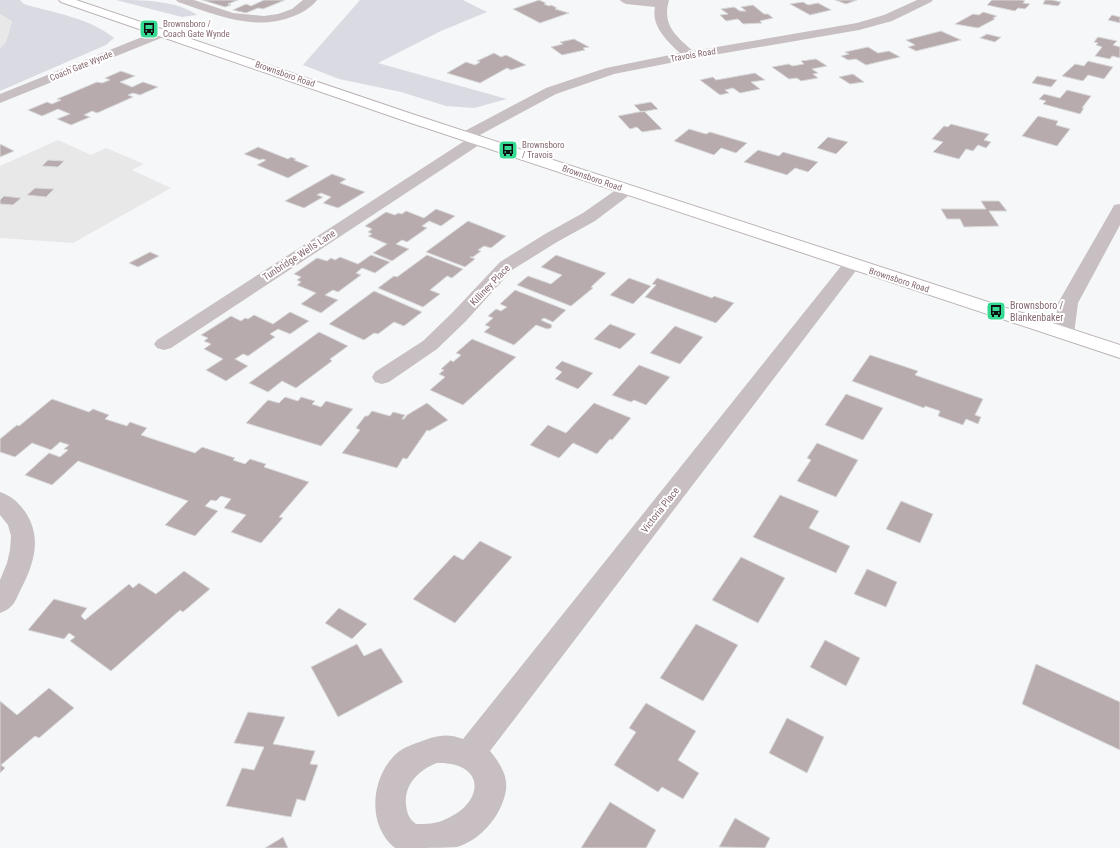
<svg xmlns="http://www.w3.org/2000/svg" width="1120" height="848" viewBox="0 0 1120 848" font-family="'Roboto Condensed',sans-serif">
<style>
.built{fill:#e9e8e9}
.green{fill:#dadbe2}
.building{fill:#b8abae;stroke:#d8d9da}
.lines{fill:none;stroke-linecap:round;stroke-linejoin:round}
.major-casing{stroke:#bcb3b5;stroke-width:2}
.minor{fill:#c7bfc1;fill-rule:evenodd}
.major{fill:#fff;fill-rule:evenodd}
.labels{text-anchor:middle;dominant-baseline:central;stroke-width:4;stroke-linejoin:round;paint-order:stroke}
.far-poi-label{font-size:9px;fill:#85696f;stroke:#fff;text-anchor:start}
.far-street-label{font-size:9px;fill:#85696f;stroke:#fff}
.street-label{font-size:10px;fill:#85696f;stroke:#fff}
.poi-label{font-size:10px;fill:#85696f;stroke:#fff;text-anchor:start}
</style>
<rect width="100%" height="100%" fill="#f6f7f8"/>
<path class="built" d="M0 14 12 20 6 42 0 48Z
M58 140 91 155 106 148 144 164 132 170 171 188 73 243 0 238V166Z"/>
<path class="green" d="M0 0H20L24 4C54 13 90 18 114 38L106 45 0 91V48L6 42 12 21 0 14Z
M116 0C142 0 176 0 197 15L182 17Z
M360 0H463L487 12 441 31 378 63 507 99 474 108 446 106 401 92 339 79 303 65Z"/>
<path class="building" d="M202 0H238L228 4 231 5 225 7Z
M264 0H285L263 9 258 8 246 13 233 10 246 4 251 6Z
M539 0 546 3 544 4 549 6 551 5 557 8 555 9 569 13 540 23 513 9Z
M835 0H857L846 4Z
M992 0H1022L1025 1 1023 3 1030 4 1025 9 1018 8 1015 11 987 5Z
M1045 0H1052L1061 2 1058 6 1043 4Z
M803 2 808 5 818 3 831 10 810 15 790 4Z
M753 5 764 14H768L773 18 760 21 762 23 743 24 738 19 726 21 720 15 728 14 721 9 734 7 740 11H746L741 7Z
M983 12 997 16 993 18 995 19 978 28 955 24 973 14 979 15Z
M1112 15 1120 17V23L1108 20Z
M941 31 961 40 916 51 908 47 915 45 906 40Z
M987 34 999 37H1001L995 42 980 38Z
M1098 37 1117 41 1113 45 1120 47V58L1112 56 1110 59 1095 56 1102 47 1096 45 1098 43 1094 42Z
M574 39 589 47 583 48 585 50 562 55 551 47 563 44 560 42Z
M868 47 878 53 889 51 900 57 866 65 856 59 848 60 841 56 849 54 845 52Z
M494 53 501 57 506 55 526 65 511 70 507 68 480 83 447 73 466 62 475 65 480 62 477 61Z
M816 59 827 66 812 69 818 73 813 74 818 78 801 81 797 78 789 79 772 67 789 64 792 66 804 64 801 61Z
M1088 61 1113 67 1104 79 1088 75 1083 81 1062 76 1075 64 1084 66Z
M121 71 135 76 120 82 132 87 143 82 158 87 140 95 133 93 128 95 133 97 97 113 92 111 84 115 90 117 71 125 57 119 70 114 58 109 42 116 28 110 47 102 52 104 61 100 57 99 97 82 102 83 110 80 105 78Z
M755 73 765 80 751 82 760 89 740 93 733 88 725 90 729 93 720 95 700 80 713 77 716 80Z
M853 74 864 82 850 84 839 77Z
M1037 76 1057 80 1051 87 1032 83Z
M1067 90 1091 96 1082 108H1084L1080 114 1043 104 1046 101 1039 99 1044 94 1060 98Z
M651 102 658 109 641 112 634 105Z
M644 111 662 129 642 132 637 127 630 129 618 116Z
M1038 116 1058 121 1056 125 1070 129 1057 146 1022 136Z
M951 124 989 134 984 140 991 142 986 148 978 145 973 151 966 149 959 159 933 152 943 142 932 139 944 126 948 127Z
M689 129 706 134 710 132 747 143 736 153 721 148 714 155 674 141Z
M828 137 848 142 836 154 817 148Z
M0 144 14 151 0 157Z
M258 147 288 159 291 157 296 159 294 160 309 166 288 178 257 165 266 160 263 159 260 160 244 154Z
M758 150 779 156 783 152 818 162 808 172 795 168 787 175 744 162Z
M48 160 64 161 58 167 42 166Z
M332 174 346 179 340 183 365 192 338 208 323 203 331 197 321 193 317 195 323 197 304 208 285 201Z
M35 188 54 189 46 197 27 195Z
M4 196 21 198 13 205 0 204V200Z
M981 201H999L1007 211H989L999 226 964 227 960 219H947L941 209H986Z
M436 209 455 216 441 226 429 221 422 226 427 228 407 242 402 240 396 244 409 249 392 261 373 253 387 244 368 236 372 234 368 232 372 229 365 226 386 212 395 215 398 213 402 214 406 211 424 218Z
M468 221 506 236 491 248 484 246 478 250 481 251 473 257H470L475 259 465 267 426 252Z
M150 252 159 256 138 267 129 263Z
M371 255 390 262 375 273 362 268 356 273 361 275 338 292 333 290 325 295 338 300 321 313 301 304 316 293 297 285 301 282 297 280 301 277 294 274 317 258 327 261 331 258 335 260 340 257 358 264Z
M427 255 463 269 452 278 447 276 430 290 440 294 423 307 378 288 394 276 397 277Z
M556 255 606 273 591 287 593 288 571 306 517 285 528 276 551 284 562 275 541 267Z
M629 278 651 286 633 304 610 295Z
M657 278 712 298 714 296 734 303 716 323 645 297 656 285 652 284Z
M515 290 566 310 553 322 544 318 541 320 552 325 551 328 547 329 536 325 514 345 484 332 490 327 485 325 493 318 488 316 496 309 501 311 507 307 500 304Z
M374 291 422 312 404 326 394 322 378 334 374 333 364 340 329 324Z
M290 312 309 321 290 334 278 329 270 334 275 337 248 356 243 354 235 359 248 366 226 381 206 370 223 359 204 349 211 344 204 341 208 338 201 335 231 316 241 321 245 318 248 319 254 315 273 324Z
M610 324 636 334 620 349 594 339Z
M675 326 703 337 680 364 650 353Z
M319 332 348 346 330 359 332 361 296 388 282 381 268 392 249 383Z
M472 339 516 357 463 405 430 390 445 377 439 374 444 370 441 369 451 360 453 362 461 355 456 353Z
M870 355 918 371 915 375 983 399 975 415 981 417 978 424 966 419 963 425 938 416 940 411 925 406 924 408 852 381Z
M562 361 593 373 578 389 555 379 562 372 555 368Z
M639 365 670 377 646 405 634 400 631 402 612 395Z
M846 394 883 408 863 440 825 425Z
M285 397 298 401 301 397 315 401 312 404 321 407 326 401 353 409 321 446 246 423 268 400 279 403Z
M52 399 89 412 93 409 109 415 105 419 127 426 130 422 147 428 141 435 195 453 202 447 235 458 233 460 245 464 250 459 266 464 264 467 309 482 279 517 283 518 261 543 231 532 246 515 224 508 231 499 221 496 216 501 211 500 205 506 218 511 195 536 165 525 188 501 78 461 52 485 25 475 49 453 60 457 68 450 64 449 69 445 60 442 51 450 32 443 15 457 0 452V439L17 425 19 426Z
M427 403 448 420 429 431 427 430 407 459 403 458 397 468 342 453 360 430 356 428 365 416H368L372 411 390 416 393 412 405 415 402 419H404L407 415Z
M594 403 631 418 612 440 610 439 597 454 573 443 559 458 530 445 548 425 566 433Z
M817 443 858 460 836 497 797 481 811 460 807 458Z
M780 495 819 511 809 528 850 546 836 573 753 537Z
M901 501 933 514 920 543 886 529Z
M480 541 512 557 455 623 413 599 454 555 463 560Z
M741 557 785 578 758 623 712 600Z
M867 569 897 582 886 607 854 594Z
M184 571 210 589 183 612 180 610 111 671 70 641 75 637 69 633 64 639 28 630 54 599 87 608 81 616 85 620 129 584 133 588 139 583 156 594Z
M339 608 367 624 352 639 325 623Z
M696 624 738 645 703 701 660 678Z
M825 640 860 658 846 686 810 667Z
M357 644 364 656 381 648 403 682 338 717 311 667Z
M1036 664 1120 702V750L1022 704Z
M49 688 74 708 39 738 35 736 1 765 5 768 0 773V701L17 715Z
M646 703 696 731 678 760 699 773 683 799 662 787 658 792 614 765 636 732 629 728Z
M248 712 285 717 273 744 315 751 310 764 318 765 305 801 297 799 291 817 226 806 242 768 254 770 264 747 234 743Z
M787 718 824 737 807 773 769 753Z
M610 802 656 830 646 848H581Z
M735 818 770 838 765 848 719 847Z
M283 837 288 848H265Z"/>
<g class="lines">
<g class="major-casing">
<path id="major" d="M59 0H76L415 115 1120 345V358L405 121 61 2Z"/>
</g>
<path class="minor" d="M176 0H194L233 13 264 16 278 14 292 9 303 0H317C312 7 302 13 294 16 255 32 216 15 178 2Z
M620 0H669C662 25 675 35 693 51L857 23 884 15 917 0H933L931 2 892 21 859 30 690 59 614 74 556 94 478 136 482 137 485 140 482 143 171 348 164 350 157 348 154 344 157 340 466 140 461 139 458 136 461 133 546 88 606 68 680 53C667 41 651 26 655 7L626 4 622 2Z
M162 29 166 30 168 33 166 36 0 103V94Z
M626 185 632 187 634 190 632 193 595 221 557 242 512 270 466 321 437 349 389 382 382 384 375 382 372 377 375 372 423 341 452 313 500 262 545 234 583 213 620 187Z
M1120 204V225L1078 303 1074 334 1071 338 1064 340 1057 338 1054 334 1058 303 1112 209 1114 205Z
M852 259 858 260 861 264 858 268 490 751C499 762 508 775 506 790 502 815 481 840 457 847 445 848 409 848 395 848 366 825 371 776 397 753 404 747 414 744 422 741 437 735 448 733 463 739L846 260ZM437 763C486 762 485 802 446 819 436 824 426 824 416 824 409 819 407 813 406 805 404 784 419 770 437 763Z
M0 492C12 496 19 503 26 513 42 538 34 564 21 589 15 601 14 608 0 613V580L7 563 10 550 11 536 8 525 0 515Z"/>
<use href="#major" class="major"/>
</g>
<defs>
<g id="bus-square" transform="scale(1)"><rect x="-9" y="-9" width="18" height="18" rx="4" fill="#35d992" stroke="#fff"/><path d="M-5-6H5V4H4V6H2V4H-2V6H-4V4H-5ZM-3.5-4V0h7V-4ZM-3.5 1.2v1.5H-2V1.2ZM2 1.2v1.5H3.5V1.2Z" fill="#111"/></g>
</defs>
<g fill-rule="evenodd">
<use href="#bus-square" x="149" y="29"/>
<use href="#bus-square" x="508" y="150"/>
<use href="#bus-square" x="996" y="311"/>
</g>
<g class="labels">
<g class="far-poi-label">
<text x="163" y="24">Brownsboro /<tspan x="163" dy="10">Coach Gate Wynde</tspan></text>
<text x="522" y="145">Brownsboro<tspan x="522" dy="10">/ Travois</tspan></text>
</g>
<g class="far-street-label">
<text transform="translate(693 55) rotate(-10)">Travois Road</text>
<text transform="translate(81 66) rotate(-22)">Coach Gate Wynde</text>
<text transform="translate(285 74) rotate(19)">Brownsboro Road</text>
<text transform="translate(592 178) rotate(19)">Brownsboro Road</text>
<text transform="translate(899 280) rotate(18)">Brownsboro Road</text>
</g>
<g class="street-label">
<text transform="translate(299 255) rotate(-33)">Tunbridge Wells Lane</text>
<text transform="translate(490 285) rotate(-46)">Killiney Place</text>
<text transform="translate(660 510) rotate(-52)">Victoria Place</text>
</g>
<g class="poi-label">
<text x="1010" y="305">Brownsboro /<tspan x="1010" dy="12">Blankenbaker</tspan></text>
</g>
</g>
</svg>
